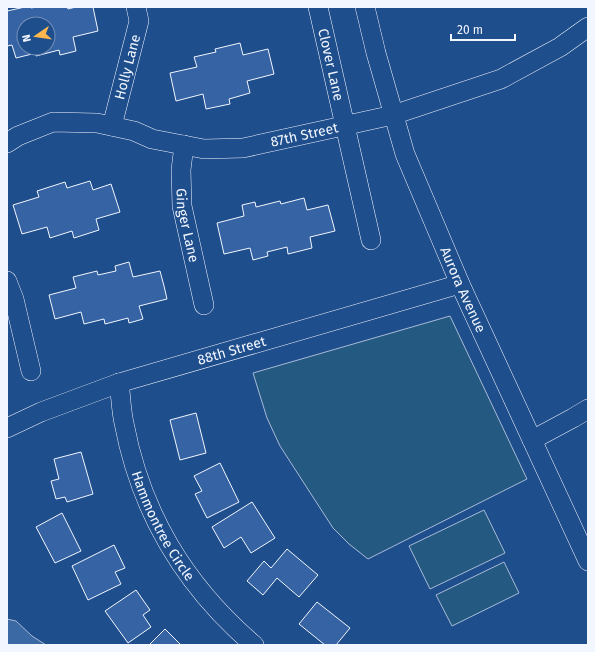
<svg xmlns="http://www.w3.org/2000/svg" width="595" height="652" viewBox="0 0 595 652" font-family="'Fira Sans',sans-serif">
<style>
.green{fill:#245a82;stroke:#a8bbd7}
.water{fill:#3b69a3;stroke:#a8bbd7}
.building{fill:#3563a3;stroke:#f2f6ff;fill-rule:evenodd}
.lines{fill:none;stroke-linecap:round;stroke-linejoin:round}
.street-casing{stroke:#f2f6ff;stroke-width:20}
.street{stroke:#1f4e8c;stroke-width:19}
.labels{text-anchor:middle;dominant-baseline:central;stroke-width:3;stroke-linejoin:round;paint-order:stroke}
.street-label{font-size:14px;fill:#f2f6ff;stroke:#1f4e8c}
</style>
<rect width="100%" height="100%" fill="#1f4e8c"/>
<path class="green" d="M450 316 527 479 368 559 349 544 333 528 280 446 267 418 253 373Z
M484 510 505 553 430 589 409 546Z
M504 562 519 593 452 626 436 595Z"/>
<path class="water" d="M7 619 16 621 32 636 46 645H7Z"/>
<path class="building" d="M25 7H31V8L37 7H67L68 9 76 7H93L98 31 73 37 76 51 60 55 59 50 36 56V53L16 58 12 45 7 46V11ZM24 24H48V48H24Z
M240 43 243 55 268 49 274 74 247 81 250 93 229 99 230 104 206 109 203 94 176 101 170 73 197 67 194 57 216 52 215 49Z
M90 181 93 190 111 184 120 212 96 219 99 230 74 238 72 231 50 238 47 227 22 234 13 205 39 197 37 191 65 182 67 188Z
M304 198 307 210 328 205 335 231 310 237 312 248 288 254 287 247 267 252 268 256 253 260 250 248 224 254 217 223 244 216 242 205 255 202 256 207 280 201 281 204Z
M129 262 133 277 160 271 164 286 167 299 139 306 143 319 129 323 128 318 105 324 104 319 84 324 81 312 55 319 49 295 76 288 73 277 97 271 98 275 116 271 115 266Z
M196 413 206 453 180 460 170 420Z
M81 452 93 494 67 502 65 497 56 499 51 481 59 479 54 459Z
M220 463 239 502 207 518 195 494 202 491 194 476Z
M252 502 275 538 251 553 241 537 224 548 212 527Z
M62 513 81 551 55 563 36 527Z
M114 545 125 568 115 572 121 584 88 600 72 566Z
M287 549 318 575 299 597 277 578 263 595 247 581 264 561 271 568Z
M136 590 150 610 143 615 151 627 128 643 105 611Z
M317 602 350 628 336 645H325L299 624Z
M165 629 180 644 179 645H149Z"/>
<g class="lines">
<g class="street-casing">
<g id="street">
<path id="s1" d="M318 7 371 240"/>
<path id="s2" d="M365 7 376 53 405 154 460 284 588 561"/>
<path id="s3" d="M112 126 139 21 136 7"/>
<path id="s4" d="M7 143 18 136 53 122 97 123 134 131 152 139 204 149 243 148 393 115 501 79 560 47 588 27"/>
<path id="s5" d="M184 145 181 170 182 206 204 305"/>
<path d="M7 281 14 299 31 371"/>
<path id="s6" d="M119 383C121 396 121 410 124 423 141 513 184 585 254 645"/>
<path id="s7" d="M7 428 41 412 119 383 460 284"/>
<path d="M532 440 573 418 588 409"/>
</g>
</g>
<use href="#street" class="street"/>
</g>
<g class="labels">
<g class="street-label">
<text stroke="none"><textPath href="#s1" startOffset="59">Clover Lane</textPath></text>
<text stroke="none"><textPath href="#s3" startOffset="61">Holly Lane</textPath></text>
<text stroke="none"><textPath href="#s4" startOffset="307">87th Street</textPath></text>
<text stroke="none"><textPath href="#s5" startOffset="81">Ginger Lane</textPath></text>
<text stroke="none"><textPath href="#s2" startOffset="300">Aurora Avenue</textPath></text>
<text stroke="none"><textPath href="#s7" startOffset="238">88th Street</textPath></text>
<text stroke="none"><textPath href="#s6" startOffset="151">Hammontree Circle</textPath></text>
</g>
</g>
<rect width="595" height="652" fill="none" stroke="#f2f6ff" stroke-width="16"/>
<g transform="translate(36 36) rotate(257)"><circle r="19" fill="#1f4e8c" stroke="#7391ba"/>
<path d="M0-3L7 15L0 10L-7 15Z" fill="#ffb74d"/>
<text y="-6" font-size="11" font-weight="bold" text-anchor="middle" fill="#f2f6ff">N</text>
</g>
<path d="M451 34v6h64v-6" fill="none" stroke="#f2f6ff" stroke-width="2"/>
<text x="457" y="34" font-size="12" fill="#f2f6ff" stroke="#1f4e8c" stroke-width="3" paint-order="stroke">20 m</text>
</svg>
